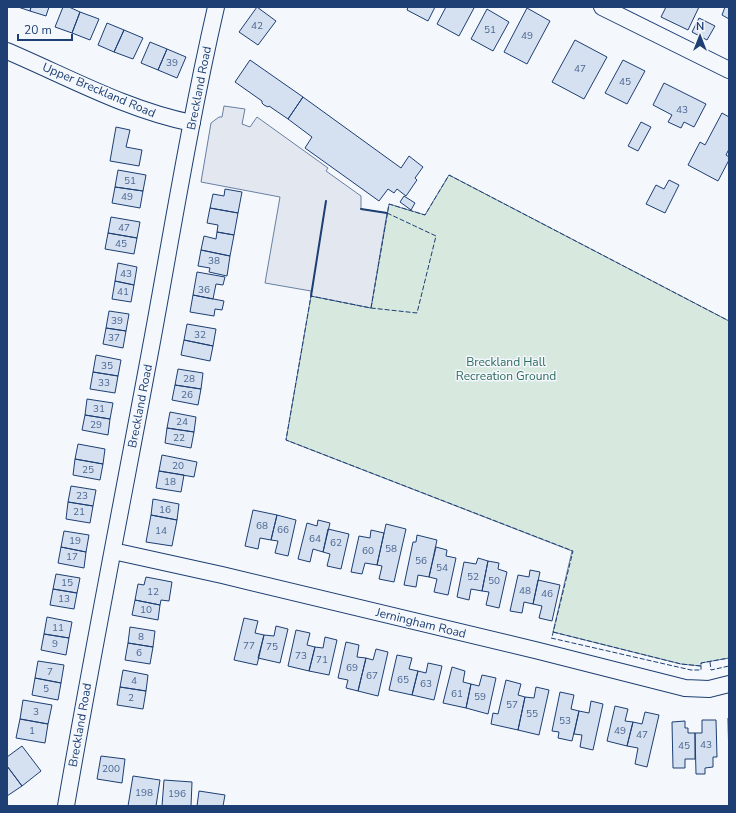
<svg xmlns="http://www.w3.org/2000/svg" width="736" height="813" viewBox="0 0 736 813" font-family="'Nunito Sans',sans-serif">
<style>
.green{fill:#d7e8df;stroke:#687fa3}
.parking{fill:#e3e8f0;stroke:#687fa3}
.building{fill:#d5e0f0;stroke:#1d3f73}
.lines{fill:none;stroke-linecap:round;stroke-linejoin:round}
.street-casing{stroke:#1d3f73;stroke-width:18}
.street{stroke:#f4f7fb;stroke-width:16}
.fence{stroke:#1d3f73;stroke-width:1;stroke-dasharray:5 2;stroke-linecap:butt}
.wall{stroke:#1d3f73;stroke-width:2}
.labels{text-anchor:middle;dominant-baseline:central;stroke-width:3;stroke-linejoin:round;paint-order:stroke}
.number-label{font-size:10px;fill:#4b6792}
.street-label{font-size:12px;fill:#1d3f73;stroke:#f4f7fb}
.park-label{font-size:12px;fill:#2c6c60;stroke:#f4f7fb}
</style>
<rect width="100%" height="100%" fill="#f4f7fb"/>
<path class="green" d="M449 175 729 321V658L701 663V666L681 664 553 632 572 551 286 440 311 296 371 308 389 204 425 215Z"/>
<path class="parking" d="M224 106 245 109 242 124 250 127 257 117 328 168 326 171 361 196V209L387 213 371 308 311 296V291L265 283 280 197 201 182 211 123 219 117H222Z"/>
<path class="building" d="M18 7H31L30 11Z
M31 7H49L46 16 30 11Z
M63 7H69L80 12 72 33 55 27Z
M257 7 276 21 258 45 239 32Z
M408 7H435L428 21 407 10Z
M446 7H471L474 8 459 36 437 24Z
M666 7H699L688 30 661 17Z
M725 7H729V19L722 15Z
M527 8 550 21 527 64 504 52Z
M487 9 509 22 493 51 471 39Z
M80 12 99 19 90 40 72 33Z
M699 18 715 26 707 40 692 32Z
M107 23 124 30 114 52 98 45Z
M124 30 143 38 133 59 114 52Z
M575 40 607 57 584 99 552 82Z
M150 42 167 49 158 70 141 63Z
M167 49 186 57 177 78 158 70Z
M250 60 303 97 288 119 269 106 268 107 264 105 262 103V101L235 82Z
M623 60 645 71 627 104 605 93Z
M664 83 706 104 694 127 684 122 681 128 668 122 672 115 653 105Z
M303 97 401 168 409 156 423 167 415 178 417 180 406 196 397 189 394 193 388 189 379 201 305 148 312 137 288 119Z
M722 113 729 117V149L726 155 729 157V160L718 181 688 165 700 142 705 145Z
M641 122 651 127 638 151 628 146Z
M116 127 130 130 126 147 142 150 139 166 110 161Z
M118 170 146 175 143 191 115 187Z
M669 180 679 185 665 213 646 204 656 185 664 189Z
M115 187 143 191 140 208 112 203Z
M225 189 242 192 238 213 210 208 213 194 224 196Z
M404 196 415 203 411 210 400 202Z
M210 208 238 213 234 235 217 232 218 225 207 223Z
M111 217 140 222 137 238 108 233Z
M217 232 234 235 230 256 201 250 204 236 216 239Z
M108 233 137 238 134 254 105 249Z
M201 250 230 256 227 276 209 272 210 268 198 266Z
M118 263 137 267 134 285 115 281Z
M197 272 225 277 223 285 216 284 213 299 193 295Z
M115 281 134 285 131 302 112 299Z
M193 295 224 301 222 310 215 309 214 316 190 312Z
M109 311 129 314 126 331 106 328Z
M187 324 216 329 213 346 184 340Z
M106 328 126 331 123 348 103 344Z
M184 340 213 346 210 361 181 355Z
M96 355 121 360 118 376 93 372Z
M178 369 203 373 201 389 175 385Z
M93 372 118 376 115 393 90 389Z
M175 385 201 389 198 405 172 400Z
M87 399 113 403 110 419 85 415Z
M170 412 196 417 194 432 167 428Z
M85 415 110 419 108 435 82 430Z
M167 428 194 432 191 448 165 443Z
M78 444 105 449 103 464 75 459Z
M162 455 197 462 194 477 159 471Z
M75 459 103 464 100 480 73 475Z
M159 471 184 475 181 492 156 488Z
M71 486 96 490 93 506 68 502Z
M153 499 179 504 177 520 151 515Z
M68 502 93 506 90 523 66 519Z
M253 510 277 515 271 540 260 538 258 549 245 546Z
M151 515 177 520 172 546 146 542Z
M277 515 296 520 288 556 275 553 278 541 271 540Z
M318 520 330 523 323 552 313 549 310 562 298 559 307 523 317 526Z
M386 524 406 529 394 582 379 579 382 566 377 565Z
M328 529 349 534 341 569 327 566 330 554 323 552Z
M371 530 384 533 377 565 365 563 362 574 351 572 359 536 370 538Z
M64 531 89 535 86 552 61 547Z
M417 535 437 540 429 577 418 575 416 587 404 585 413 542H416Z
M61 547 86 552 84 568 58 563Z
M436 547 447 550 446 556 456 558 448 595 434 592 437 579 429 577Z
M478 558 488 561 482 591 471 589 469 600 457 597 464 562 476 564Z
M488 561 499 563 498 569 507 572 499 608 486 605 489 592 482 591Z
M530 570 540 572 533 604 524 602 522 613 510 611 518 575 529 577Z
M56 574 80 578 77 593 53 589Z
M146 577 172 582 169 601 161 600 160 605 135 600 138 584 144 585Z
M538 580 560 585 552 621 539 618 542 606 533 604Z
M53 589 77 593 74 609 50 605Z
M135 600 160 605 158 620 132 615Z
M47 617 72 622 69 638 44 634Z
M244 618 258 621 255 633 264 635 257 665 234 660Z
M276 626 288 629 280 663 258 658 264 635 274 636Z
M130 627 155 631 153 647 128 643Z
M296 630 310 633 307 645 315 647 309 671 288 666Z
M44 634 69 638 66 655 41 650Z
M325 637 337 640 329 675 309 671 315 647 323 648Z
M346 642 359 645 357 657 366 658 358 691 346 688 348 680 338 678Z
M128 643 153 647 150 664 125 660Z
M376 649 388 652 378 696 358 691 366 658 373 660Z
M397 655 412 658 409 669 418 671 412 695 389 690Z
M38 661 64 665 61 683 35 678Z
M428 663 442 666 434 700 412 695 418 671 426 673Z
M452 667 465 671 463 682 471 684 466 708 443 703Z
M123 670 148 675 146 691 120 687Z
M482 675 496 678 488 714 466 708 471 684 479 686Z
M35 678 61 683 58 700 32 695Z
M506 680 521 684 518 695 525 697 518 730 491 724 493 713 498 714Z
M120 687 146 691 143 709 117 705Z
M536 687 549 690 539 735 518 730 525 697 534 698Z
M560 692 574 695 571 709 579 711 572 741 558 738 559 732 552 731Z
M23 700 52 705 48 724 20 719Z
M591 701 603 704 593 750 580 747 582 735 574 734 579 711 589 713Z
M615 706 628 709 625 721 633 722 627 746 607 741Z
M645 712 659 715 647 767 635 764 638 748 627 746 633 722 642 724Z
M728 718H729V764Z
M20 719 48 724 45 743 16 738Z
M702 720H716L717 757H713V767L705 768V774H696L695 733H702Z
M685 721V728H688V733H695V759H685V768H673L672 722Z
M22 746 41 771 22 786 7 766V757Z
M101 756 125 759 122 783 97 779Z
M7 766 22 786 7 796Z
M133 776 160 780 156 806H128Z
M164 780 192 782 191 806H162Z
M199 791 225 795 223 806H197Z"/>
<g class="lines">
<g class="street-casing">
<path id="street" d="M602 7 729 70
M7 51C68 77 127 110 192 123
M113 551 222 575 539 651 685 688 709 689 729 684
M66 806C93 649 124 493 153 336 173 226 191 116 216 7"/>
</g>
<use href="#street" class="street"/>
<path class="fence" d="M387 213 436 236 417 313 371 308 311 296 286 440 573 551 552 637
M371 308 389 204 425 215 449 175 729 321
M553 632 681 664 701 666V663L729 658
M551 638 691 670H701V666
M710 662 711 670 729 666"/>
<path class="wall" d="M361 209 387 213
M311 296 326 201"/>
</g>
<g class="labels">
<g class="number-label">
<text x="257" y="26">42</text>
<text x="490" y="30">51</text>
<text x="527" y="36">49</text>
<text x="172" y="63">39</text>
<text x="580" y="69">47</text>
<text x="625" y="82">45</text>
<text x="682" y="110">43</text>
<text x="130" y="181">51</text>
<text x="127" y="197">49</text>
<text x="124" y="228">47</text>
<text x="121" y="244">45</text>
<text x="214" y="261">38</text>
<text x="126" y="274">43</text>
<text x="204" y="290">36</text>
<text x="123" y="292">41</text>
<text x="117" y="321">39</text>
<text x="200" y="335">32</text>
<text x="114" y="338">37</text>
<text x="107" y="366">35</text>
<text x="189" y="379">28</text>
<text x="104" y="383">33</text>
<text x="187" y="395">26</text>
<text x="99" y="409">31</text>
<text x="182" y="422">24</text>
<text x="96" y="425">29</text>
<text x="179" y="438">22</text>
<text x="178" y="466">20</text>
<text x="88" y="470">25</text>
<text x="170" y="482">18</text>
<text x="82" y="496">23</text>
<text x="165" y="510">16</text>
<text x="79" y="512">21</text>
<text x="262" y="526">68</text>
<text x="283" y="530">66</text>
<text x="161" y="531">14</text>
<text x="315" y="539">64</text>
<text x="75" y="541">19</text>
<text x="336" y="543">62</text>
<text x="391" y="549">58</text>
<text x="368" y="551">60</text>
<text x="72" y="557">17</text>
<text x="421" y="561">56</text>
<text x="442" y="568">54</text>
<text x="473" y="577">52</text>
<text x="494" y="581">50</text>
<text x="67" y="583">15</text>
<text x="525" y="591">48</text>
<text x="153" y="592">12</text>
<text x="547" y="594">46</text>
<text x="64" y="599">13</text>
<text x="146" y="610">10</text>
<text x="58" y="628">11</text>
<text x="141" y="637">8</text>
<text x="55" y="644">9</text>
<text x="249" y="646">77</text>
<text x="272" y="647">75</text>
<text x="139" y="653">6</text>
<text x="301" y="656">73</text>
<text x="322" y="660">71</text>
<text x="352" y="668">69</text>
<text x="50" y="672">7</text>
<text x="372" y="676">67</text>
<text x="403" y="680">65</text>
<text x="134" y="681">4</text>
<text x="426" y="684">63</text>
<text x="46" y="689">5</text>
<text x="457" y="694">61</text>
<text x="480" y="697">59</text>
<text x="131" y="698">2</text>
<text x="512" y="705">57</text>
<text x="36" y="712">3</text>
<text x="532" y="714">55</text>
<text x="565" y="721">53</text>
<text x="32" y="731">1</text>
<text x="620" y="731">49</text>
<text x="642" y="735">47</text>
<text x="706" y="745">43</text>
<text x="684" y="746">45</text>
<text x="111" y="769">200</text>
<text x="144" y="793">198</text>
<text x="177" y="794">196</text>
</g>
<g class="street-label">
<text transform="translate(199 88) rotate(-79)">Breckland Road</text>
<text transform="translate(99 90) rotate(23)">Upper Breckland Road</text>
<text transform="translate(140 406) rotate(-79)">Breckland Road</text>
<text transform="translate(421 623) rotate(14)">Jerningham Road</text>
<text transform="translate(80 725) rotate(-80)">Breckland Road</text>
</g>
<g class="park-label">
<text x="506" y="362">Breckland Hall<tspan x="506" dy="14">Recreation Ground</tspan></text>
</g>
</g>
<rect width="736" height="813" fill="none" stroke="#1d3f73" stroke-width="16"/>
<g transform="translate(700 36)" stroke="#f4f7fb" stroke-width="3" paint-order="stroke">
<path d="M0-3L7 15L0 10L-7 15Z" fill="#1d3f73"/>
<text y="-6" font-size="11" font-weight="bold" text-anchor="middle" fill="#1d3f73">N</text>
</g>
<path d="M18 34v6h54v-6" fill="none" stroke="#1d3f73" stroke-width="2"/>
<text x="24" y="34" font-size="12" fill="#1d3f73" stroke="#f4f7fb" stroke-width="3" paint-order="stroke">20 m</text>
</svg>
